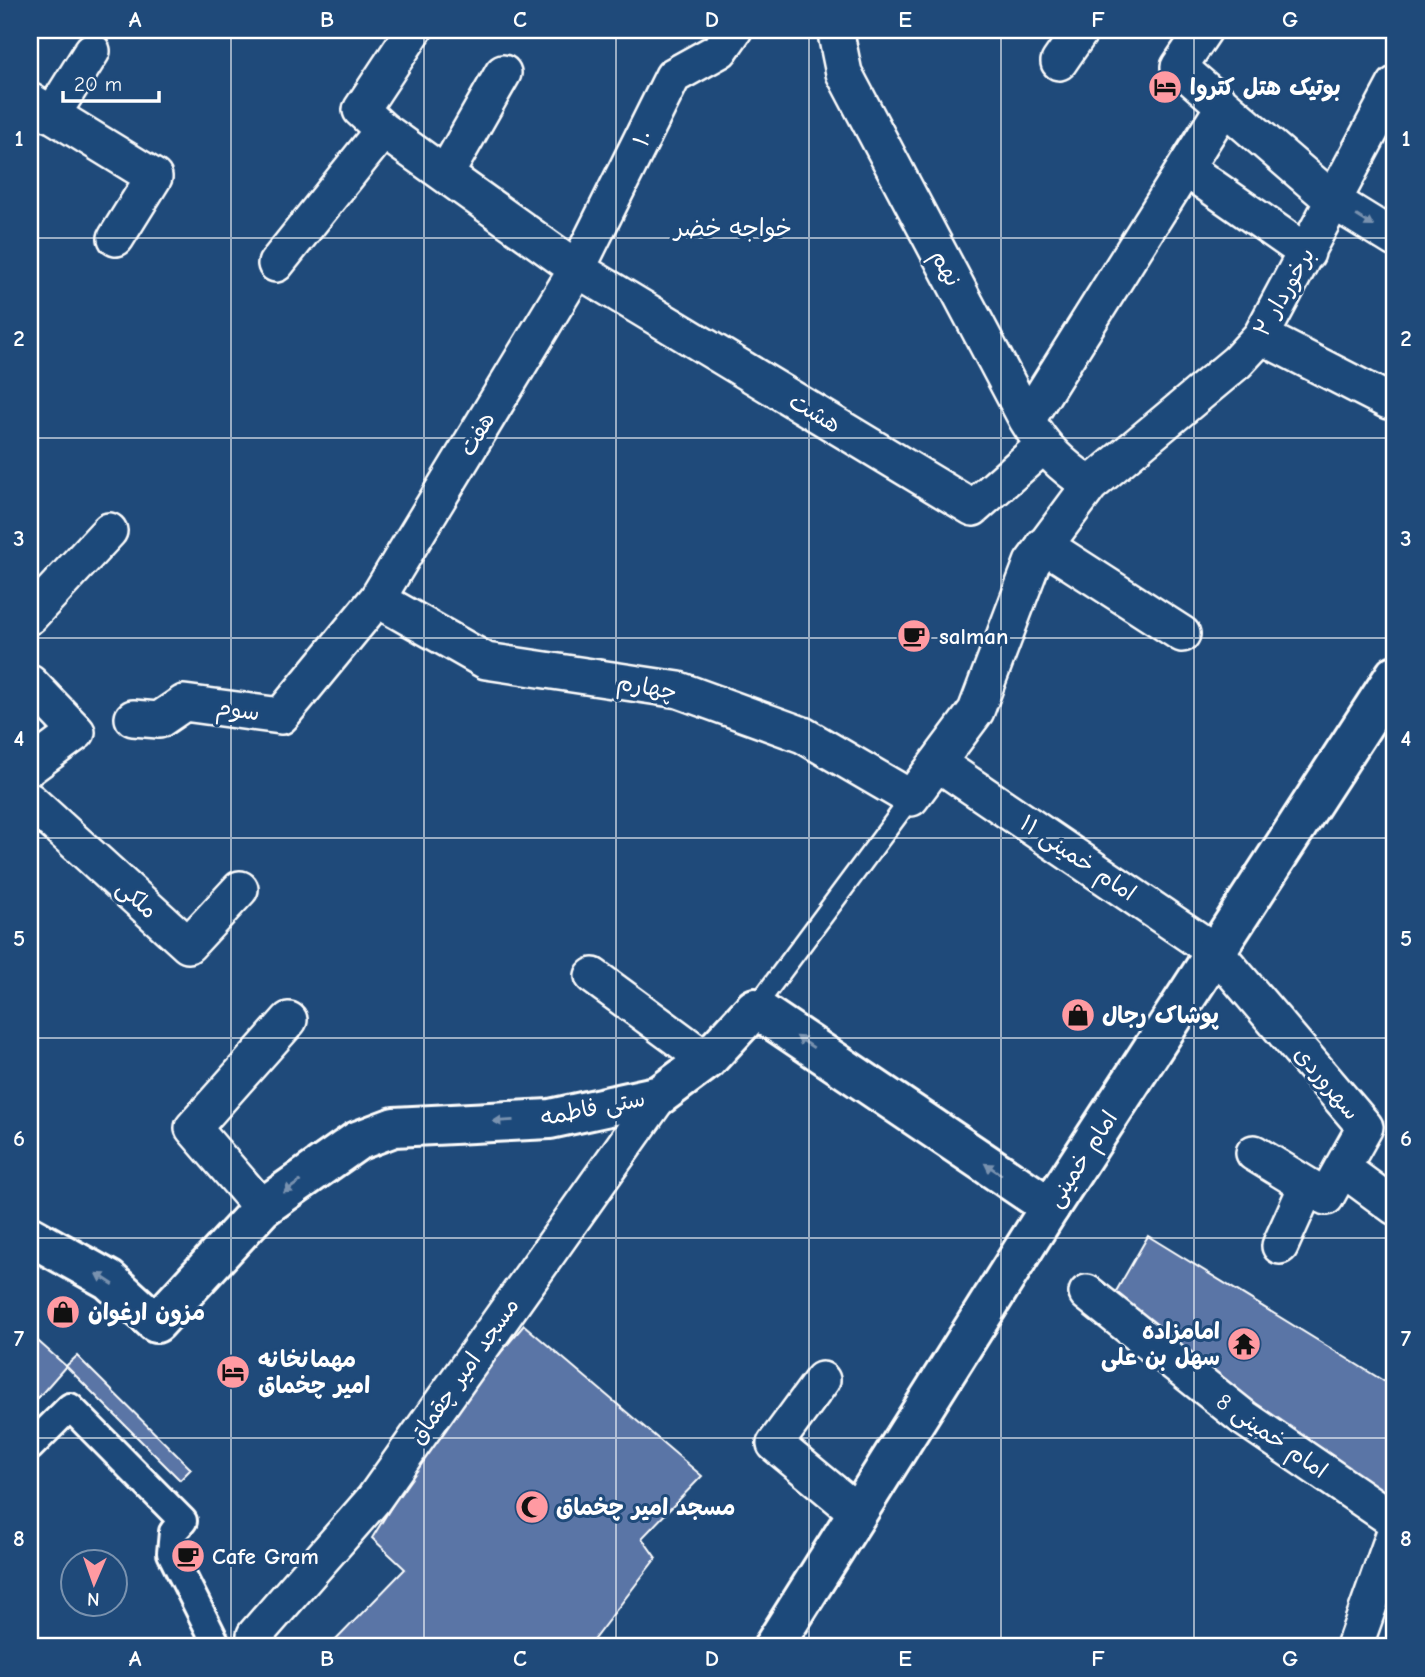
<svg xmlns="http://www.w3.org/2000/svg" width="1425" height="1677" viewBox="0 0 1425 1677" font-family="'Comic Neue','Playpen Sans Arabic',sans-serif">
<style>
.building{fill:#5a75a6;stroke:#fff;stroke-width:2}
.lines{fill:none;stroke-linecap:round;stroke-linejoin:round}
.service-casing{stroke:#fff;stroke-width:23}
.pedestrian-casing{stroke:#fff;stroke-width:32}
.minor-casing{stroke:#fff;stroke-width:40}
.tertiary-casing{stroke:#fff;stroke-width:44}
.secondary-casing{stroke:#fff;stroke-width:44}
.service{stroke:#1f4a7a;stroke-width:18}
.pedestrian{stroke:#1f4a7a;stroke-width:26}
.minor{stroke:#1f4a7a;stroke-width:35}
.tertiary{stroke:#1f4a7a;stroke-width:38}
.secondary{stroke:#1f4a7a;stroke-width:38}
.oneway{fill:#7992af}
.grid{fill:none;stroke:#fff;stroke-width:2;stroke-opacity:0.55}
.labels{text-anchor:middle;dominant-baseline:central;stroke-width:6;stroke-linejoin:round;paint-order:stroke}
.poi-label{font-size:23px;font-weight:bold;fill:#fff;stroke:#1f4a7a;text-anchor:start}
.street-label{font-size:23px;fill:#fff;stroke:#1f4a7a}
.neighbourhood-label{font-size:24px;fill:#fff;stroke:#1f4a7a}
.neatline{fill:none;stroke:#fff;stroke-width:2.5}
.grid-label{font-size:23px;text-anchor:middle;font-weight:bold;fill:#fff}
</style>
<rect width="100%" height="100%" fill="#1f4a7a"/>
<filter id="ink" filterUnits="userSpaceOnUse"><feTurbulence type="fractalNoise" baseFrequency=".0143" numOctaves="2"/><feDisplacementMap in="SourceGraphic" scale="14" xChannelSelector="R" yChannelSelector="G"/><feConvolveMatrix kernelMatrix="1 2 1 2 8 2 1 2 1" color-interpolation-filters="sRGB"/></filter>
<g filter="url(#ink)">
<path class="building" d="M1148 1236 1395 1388V1507L1111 1300Z
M524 1325 702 1476 642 1538 656 1558 588 1647H329L405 1569 372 1538 449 1414Z
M30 1334 66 1366 30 1407Z
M77 1356 191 1469 180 1480 66 1366Z"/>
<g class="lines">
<g class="service-casing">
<path id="service" d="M755 1008 911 798"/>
</g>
<g class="pedestrian-casing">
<path id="pedestrian" d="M30 1447 70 1407 183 1521 173 1532 171 1553 218 1647"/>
</g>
<g class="minor-casing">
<path id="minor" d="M414 30 361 110 383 130 577 269 973 508 1043 446
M838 30 837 39 844 73 1027 420C1044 449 1062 466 1090 485
M1204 30 1179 67 1335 202 1395 239
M1059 62 1081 30
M30 101 154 177 116 238
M52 115 92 51
M1185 168 1307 253
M446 173 503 73
M276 264 383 130
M1261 336 1388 401
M1027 420 1224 106
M1044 545 1182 634
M377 599 486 661 679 690 803 735 911 798 976 711 1032 563 1090 485 1237 362 1261 336 1395 85
M30 616 109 531
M30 683 77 732 30 767
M133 718 159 720 184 703 281 716 377 599 577 269 673 76 720 50 734 30
M939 764 1217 953 1365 1127 1342 1168 1395 1207
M30 801 188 945 240 889
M593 976 707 1060
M1254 1153 1326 1197 1342 1168
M262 1208 193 1128 289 1020
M1280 1246 1307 1186
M1087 1293 1244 1418 1395 1521
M822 1380 775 1444 857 1512
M255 1635 373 1500 660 1095
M1354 1647 1395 1532"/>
</g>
<g class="tertiary-casing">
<path id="tertiary" d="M30 1236 109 1280 156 1323 262 1208 357 1141 394 1127 550 1119 660 1095 707 1060 755 1008 1050 1207"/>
</g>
<g class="secondary-casing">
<path id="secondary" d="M773 1647 1050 1207 1395 675"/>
</g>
<use href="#service" class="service"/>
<use href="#pedestrian" class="pedestrian"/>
<use href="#minor" class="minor"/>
<use href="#tertiary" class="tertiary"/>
<use href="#secondary" class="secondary"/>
</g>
<defs><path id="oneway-solid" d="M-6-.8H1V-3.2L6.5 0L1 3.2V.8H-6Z" transform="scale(1.75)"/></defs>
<g class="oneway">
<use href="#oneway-solid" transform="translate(1365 221) rotate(32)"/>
<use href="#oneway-solid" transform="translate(805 1042) rotate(-146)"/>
<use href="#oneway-solid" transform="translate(503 1121) rotate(177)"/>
<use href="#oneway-solid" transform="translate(993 1169) rotate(-146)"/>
<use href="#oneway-solid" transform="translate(292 1187) rotate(145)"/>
<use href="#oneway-solid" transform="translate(105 1279) rotate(-147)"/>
</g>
</g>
<path class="grid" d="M231 30V1647M424 30V1647M616 30V1647M809 30V1647M1001 30V1647M1194 30V1647M30 238H1395M30 438H1395M30 638H1395M30 838H1395M30 1038H1395M30 1238H1395M30 1438H1395"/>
<defs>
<g id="hotel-disc" transform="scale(1.75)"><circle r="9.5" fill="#ff9aa2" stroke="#1f4a7a"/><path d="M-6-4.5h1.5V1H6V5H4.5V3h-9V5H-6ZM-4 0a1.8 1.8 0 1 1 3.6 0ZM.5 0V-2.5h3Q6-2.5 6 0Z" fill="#111"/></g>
<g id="cafe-disc" transform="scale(1.75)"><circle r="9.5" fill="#ff9aa2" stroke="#1f4a7a"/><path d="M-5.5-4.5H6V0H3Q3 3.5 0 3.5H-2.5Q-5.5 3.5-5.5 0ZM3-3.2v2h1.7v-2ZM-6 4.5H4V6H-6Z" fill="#111"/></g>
<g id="shop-disc" transform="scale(1.75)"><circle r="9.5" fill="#ff9aa2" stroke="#1f4a7a"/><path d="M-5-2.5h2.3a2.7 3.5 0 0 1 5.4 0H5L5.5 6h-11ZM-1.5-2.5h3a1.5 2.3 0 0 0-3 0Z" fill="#111"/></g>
<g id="temple-disc" transform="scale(1.75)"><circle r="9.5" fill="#ff9aa2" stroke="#1f4a7a"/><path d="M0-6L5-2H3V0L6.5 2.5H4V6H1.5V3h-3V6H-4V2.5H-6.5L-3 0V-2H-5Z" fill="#111"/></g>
<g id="mosque-disc" transform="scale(1.75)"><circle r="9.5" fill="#ff9aa2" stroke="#1f4a7a"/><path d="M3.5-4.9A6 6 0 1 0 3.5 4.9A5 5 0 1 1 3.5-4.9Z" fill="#111"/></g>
</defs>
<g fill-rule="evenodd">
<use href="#hotel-disc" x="1165" y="87"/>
<use href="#cafe-disc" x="914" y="636"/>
<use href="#shop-disc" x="1078" y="1015"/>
<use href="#shop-disc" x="63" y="1312"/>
<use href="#temple-disc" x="1244" y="1344"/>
<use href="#hotel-disc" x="233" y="1372"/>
<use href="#mosque-disc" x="532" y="1507"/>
<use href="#cafe-disc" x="188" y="1556"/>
</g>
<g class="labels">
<g class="poi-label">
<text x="1190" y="87">بوتیک هتل کتروا</text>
<text x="939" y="636">salman</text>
<text x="1102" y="1015">پوشاک رجال</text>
<text x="88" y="1312">مزون ارغوان</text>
<text x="1220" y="1331" text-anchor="end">امامزاده<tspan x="1220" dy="26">سهل بن علی</tspan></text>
<text x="258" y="1359">مهمانخانه<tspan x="258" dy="26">امیر چخماق</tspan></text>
<text x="556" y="1507">مسجد امیر چخماق</text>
<text x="212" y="1556">Cafe Gram</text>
</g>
<g class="street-label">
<text transform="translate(643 138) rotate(-63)">۱۰</text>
<text transform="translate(946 268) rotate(62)">نهم</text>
<text transform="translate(1284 292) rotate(-60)">برخوردار ۲</text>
<text transform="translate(815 413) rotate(31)">هشت</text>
<text transform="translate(477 434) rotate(-59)">هفت</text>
<text transform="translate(647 687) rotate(10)">چهارم</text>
<text transform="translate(238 710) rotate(8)">سوم</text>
<text transform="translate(1078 858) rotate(34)">امام خمینی ۱۱</text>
<text transform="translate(137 899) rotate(42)">ملکی</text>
<text transform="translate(1327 1083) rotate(50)">سهروردی</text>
<text transform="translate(593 1108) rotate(-11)">ستی فاطمه</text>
<text transform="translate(1082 1159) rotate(-57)">امام خمینی</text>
<text transform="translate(464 1371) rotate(-55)">مسجد امیر چقماق</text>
<text transform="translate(1272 1436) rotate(35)">امام خمینی 8</text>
</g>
<g class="neighbourhood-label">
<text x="733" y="228">خواجه خضر</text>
</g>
</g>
<rect width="1425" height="1677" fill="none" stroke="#1f4a7a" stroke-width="77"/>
<g transform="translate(94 1583) rotate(182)"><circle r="33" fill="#1f4a7a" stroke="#7992af" stroke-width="2"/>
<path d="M0-5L12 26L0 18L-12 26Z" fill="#ff9aa2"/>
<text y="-10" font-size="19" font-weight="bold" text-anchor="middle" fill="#ffffff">N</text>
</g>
<path d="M63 91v10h96v-10" fill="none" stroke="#ffffff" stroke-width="3.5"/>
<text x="74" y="91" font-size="21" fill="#ffffff" stroke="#1f4a7a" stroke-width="5" paint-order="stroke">20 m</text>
<rect x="38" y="38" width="1348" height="1600" class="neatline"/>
<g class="grid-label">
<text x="135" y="27">A</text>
<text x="327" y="27">B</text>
<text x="520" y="27">C</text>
<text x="712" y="27">D</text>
<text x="905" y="27">E</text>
<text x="1098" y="27">F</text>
<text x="1290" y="27">G</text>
<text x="19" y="146">1</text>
<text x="1406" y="146">1</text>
<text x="19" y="346">2</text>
<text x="1406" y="346">2</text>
<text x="19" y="546">3</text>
<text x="1406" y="546">3</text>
<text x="19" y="746">4</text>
<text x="1406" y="746">4</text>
<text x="19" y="946">5</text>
<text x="1406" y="946">5</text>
<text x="19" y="1146">6</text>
<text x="1406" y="1146">6</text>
<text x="19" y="1346">7</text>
<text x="1406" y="1346">7</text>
<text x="19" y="1546">8</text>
<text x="1406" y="1546">8</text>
<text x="135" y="1666">A</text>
<text x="327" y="1666">B</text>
<text x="520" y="1666">C</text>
<text x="712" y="1666">D</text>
<text x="905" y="1666">E</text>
<text x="1098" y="1666">F</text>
<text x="1290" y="1666">G</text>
</g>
</svg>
